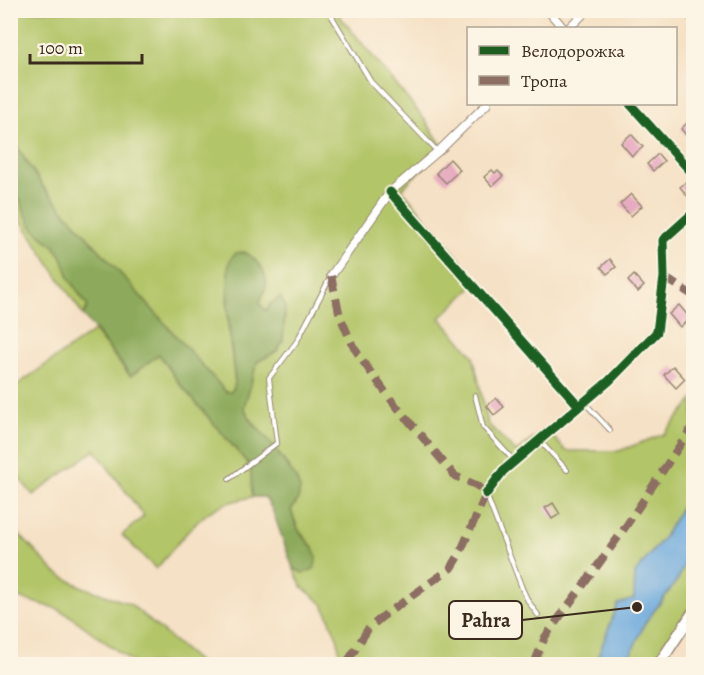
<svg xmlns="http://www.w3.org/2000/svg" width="704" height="675" viewBox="0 0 704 675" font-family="Alegreya,serif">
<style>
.green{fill:#b2c568;stroke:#767843;stroke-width:1.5}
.forest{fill:#8daa5c;stroke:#646a3d;stroke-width:1.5}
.water{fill:#6ba8dd;stroke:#53697e;stroke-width:1.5}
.building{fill:#e7abc1}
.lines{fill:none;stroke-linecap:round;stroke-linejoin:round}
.service-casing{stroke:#988672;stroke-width:6}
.minor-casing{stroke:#988672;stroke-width:10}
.tertiary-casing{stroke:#988672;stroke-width:13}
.service{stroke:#fff;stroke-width:4}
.minor{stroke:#fff;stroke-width:8}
.tertiary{stroke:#fff;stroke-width:10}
.quiet{stroke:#8d6e63;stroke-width:8;stroke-dasharray:15 8;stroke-linecap:butt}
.cycleway-casing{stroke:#fcf5e5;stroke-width:13}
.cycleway{stroke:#1b5e20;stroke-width:9}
.leader{fill:none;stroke:#3b2a1e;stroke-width:2}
.callout-dot{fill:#3b2a1e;stroke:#fcf5e5;stroke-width:2}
.callout{fill:#fcf5e5;stroke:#3b2a1e;stroke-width:2}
.callout-label{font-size:20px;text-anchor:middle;font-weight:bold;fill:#3b2a1e}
</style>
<rect width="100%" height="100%" fill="#fcf5e5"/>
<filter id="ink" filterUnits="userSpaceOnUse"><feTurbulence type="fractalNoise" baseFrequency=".0167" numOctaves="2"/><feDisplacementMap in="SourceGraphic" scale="12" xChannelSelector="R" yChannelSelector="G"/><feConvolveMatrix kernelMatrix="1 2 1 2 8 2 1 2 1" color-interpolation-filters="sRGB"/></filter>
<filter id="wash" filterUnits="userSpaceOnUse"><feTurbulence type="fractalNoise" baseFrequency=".008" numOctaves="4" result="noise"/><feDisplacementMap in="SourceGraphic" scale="24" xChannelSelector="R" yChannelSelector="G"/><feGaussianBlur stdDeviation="1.35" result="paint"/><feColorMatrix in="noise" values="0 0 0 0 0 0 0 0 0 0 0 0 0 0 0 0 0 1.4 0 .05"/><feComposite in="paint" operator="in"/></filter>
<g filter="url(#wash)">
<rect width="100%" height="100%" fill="#f5e1c5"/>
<path class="green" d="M11 11H341L338 14 425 120 443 147 402 189 478 282 440 318 473 355 488 424 516 452 546 429 566 451H619L664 434 693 400V487L664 537 635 573 634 599 618 604 595 664H334L339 654 338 640 323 604 302 587 293 568 303 573 314 548 299 531 291 510 298 500C295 490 294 476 289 468 276 447 254 429 244 407L257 362 277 351C283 334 289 314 281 298L271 303 266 312 260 304C260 298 263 295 265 290 270 273 257 262 245 252L236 253 227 297 228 326 235 383 234 388 231 392H226L44 188 11 137Z
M10 189 20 199 25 214 41 236 54 246 61 255 79 294 88 306 83 315 11 205Z
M94 331 130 376 159 354 179 383 251 467 252 497C238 500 223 503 211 511 190 525 173 550 156 569L122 535 144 516 95 450 33 495 11 468 10 390Z
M11 526 56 573 80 586 130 604 201 664H135L70 616 58 609 11 596Z
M693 545V604L652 664H626L645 623 678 579Z"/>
<path class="forest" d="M10 137 44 188 226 392H231L234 388 235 383C233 351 226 322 228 291 229 282 227 272 229 263 238 237 266 265 266 282 267 290 260 296 260 304L266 311 271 303 281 297 285 307 283 341 277 351 257 362 244 407 248 417 270 442 296 478 300 489 298 500 291 510C293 517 295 523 298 529 308 546 321 548 314 569L303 573 293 568 272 509 265 497H252L251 467 179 383 159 354 131 376 83 315 88 306 70 280 61 255 54 246 33 228 25 214 20 199 11 189Z"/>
<path class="water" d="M693 487V545L678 579 645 623 626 664H595L618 604 634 599 635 573 664 537Z"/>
<g id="blocks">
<path class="building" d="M693 117V129L687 136 681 129Z
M631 134 643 147 632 156 621 143Z
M658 154 664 161 653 171 647 164Z
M450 159 460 170 446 183 436 173Z
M492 170 495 173 498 171 503 176 492 186 484 177Z
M689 180 693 186V194L689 198 680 187Z
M631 194 642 206 631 216 620 204Z
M610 259 616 267 607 274 601 267Z
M634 275 644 286 638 292 628 281Z
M679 305 690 318 680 327 669 314Z
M673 366 685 379 676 388 664 375Z
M496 398 504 407 494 415 487 406Z
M553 503 560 514 552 519 545 508Z"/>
</g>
</g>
<g filter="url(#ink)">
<use href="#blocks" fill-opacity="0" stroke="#988672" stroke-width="1.5"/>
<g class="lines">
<g class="service-casing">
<path id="service" d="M328 10 371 82 437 151
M475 395 483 427 515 462
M584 402 610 430
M540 441 567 470
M229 479 277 443 269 378 297 341 331 276
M486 494 522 588 528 601 538 615"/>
</g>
<g class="minor-casing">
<path id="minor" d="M548 10 563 28
M684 10 694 19
M569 28 587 10
M630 104 694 175
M390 192 579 406
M331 276 390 192 443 147 487 104
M486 494 503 471 609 381 657 332 664 277 663 240 694 212"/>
</g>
<g class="tertiary-casing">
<path id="tertiary" d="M659 664 694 611"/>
</g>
<use href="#service" class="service"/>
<use href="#minor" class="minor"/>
<use href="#tertiary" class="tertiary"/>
<path class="quiet" d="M331 276 340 316 353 346 364 363 392 401 455 476 476 485 486 494 459 555 451 568 382 617 368 629 346 664
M664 277 694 296
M534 664 545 637 620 535 694 424"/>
<g class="cycleway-casing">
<path id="cycleway" d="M630 104 694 175
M390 192 579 406
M486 494 503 471 609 381 657 332 664 277 663 240 694 212"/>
</g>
<use href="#cycleway" class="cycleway"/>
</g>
</g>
<path class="leader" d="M637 607L522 620"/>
<circle class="callout-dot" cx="637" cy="607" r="6"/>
<rect class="callout" x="449" y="601" width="73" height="38" rx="6"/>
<g class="callout-label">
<text x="486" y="627">Pahra</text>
</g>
<rect width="704" height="675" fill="none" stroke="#fcf5e5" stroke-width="36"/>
<rect x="467" y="27" width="210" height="78" fill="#fcf5e5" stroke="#afa495" stroke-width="1.5"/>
<rect x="479" y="46" width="30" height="9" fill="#1b5e20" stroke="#afa495" stroke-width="1.5"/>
<text x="521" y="57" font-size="18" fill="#3b2a1e">Велодорожка</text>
<rect x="479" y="76" width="30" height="9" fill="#8d6e63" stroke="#afa495" stroke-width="1.5"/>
<text x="521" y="87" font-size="18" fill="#3b2a1e">Тропа</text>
<path d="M30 54v9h112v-9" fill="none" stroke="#3b2a1e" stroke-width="3"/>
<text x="39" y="54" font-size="18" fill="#3b2a1e" stroke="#fcf5e5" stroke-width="4.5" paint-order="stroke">100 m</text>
</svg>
